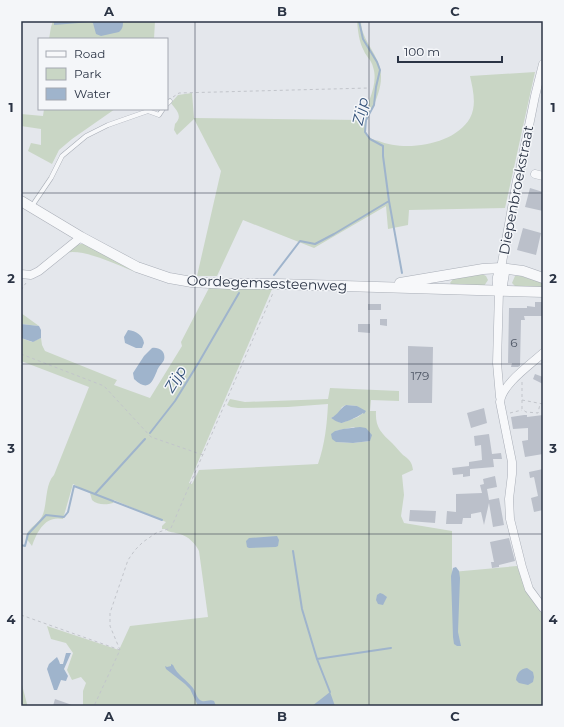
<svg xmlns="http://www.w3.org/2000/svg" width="564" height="727" viewBox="0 0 564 727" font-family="Montserrat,sans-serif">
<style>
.green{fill:#c9d6c5;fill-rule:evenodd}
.water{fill:#9fb4cc}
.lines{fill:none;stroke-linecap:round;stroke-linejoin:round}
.stream{stroke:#9fb4cc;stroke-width:2}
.building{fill:#bbc0ca}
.service-casing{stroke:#a9aeb7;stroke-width:5}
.minor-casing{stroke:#a9aeb7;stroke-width:9}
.tertiary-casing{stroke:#a9aeb7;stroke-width:11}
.path{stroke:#c2c5cb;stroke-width:1;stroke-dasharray:3 3;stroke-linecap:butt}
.service{stroke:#f7f8fa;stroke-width:4}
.minor{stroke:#f7f8fa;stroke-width:8}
.tertiary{stroke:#f7f8fa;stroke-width:10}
.grid{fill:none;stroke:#2b3445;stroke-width:1;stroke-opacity:0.55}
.labels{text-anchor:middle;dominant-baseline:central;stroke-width:3;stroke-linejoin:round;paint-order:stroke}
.number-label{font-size:12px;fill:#4f5766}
.street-label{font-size:14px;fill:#2b3445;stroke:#f4f6f9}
.water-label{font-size:15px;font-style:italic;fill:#34527a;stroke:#f4f6f9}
.neatline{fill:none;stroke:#2b3445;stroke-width:1.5}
.grid-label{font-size:13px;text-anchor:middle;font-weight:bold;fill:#2b3445}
</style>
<rect width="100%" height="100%" fill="#e4e7ec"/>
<path class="green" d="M53 21H155L154 39H49L51 27Z
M357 21H361C361 42 382 56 381 78 381 87 377 98 373 107 370 115 361 127 368 136 370 139 375 140 379 141 405 152 455 145 470 118 477 105 473 90 470 76L535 72 505 208 409 210 408 225 388 229 386 206 314 248 243 220 217 276H197L221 171 194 119 177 135 174 130 175 124C183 116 177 111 171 103L178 95 192 93 194 118 362 120C367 104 379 84 373 67 372 61 366 56 364 51 359 42 358 31 357 21Z
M44 109H115L72 139 59 150 52 164 28 151 31 143 41 145V129L21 126V114L43 116Z
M81 244H85L135 272C118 265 82 248 66 253L77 245Z
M482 274 486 276 488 280 484 286 451 284 450 283 453 279Z
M518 275 542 283 543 286 541 288H517L512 283 515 276Z
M209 288 272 289 189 483 192 484 199 470 318 464C325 444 327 424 328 404L288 407 238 408 231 407 227 405 230 399 245 402 328 399 330 388 399 391V401L371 400 370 411H376C375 427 381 433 392 443 396 447 399 451 403 455 409 459 412 462 413 470L402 475 404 495 401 516 404 523 452 531V572L517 566 529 596 543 614V706H83V691L86 683 81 677 72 680 67 670 73 653 66 643 51 639 47 626 119 650 130 626 208 617 199 551C195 543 189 537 180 534 174 532 169 533 165 529H162V526L166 522 114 500 113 503C106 505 97 505 92 500L90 493 73 484 63 519C45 515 37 532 32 546L26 538C27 528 36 526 41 518 48 508 44 485 54 475L89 387 21 361V338L32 342 41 338 42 345 45 351 117 380 114 385 150 398 182 346 181 342ZM346 405 357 406 363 413 358 417 341 423 331 418 337 415 342 407ZM354 427 370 441 353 443 336 442 335 431Z
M21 313 39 326 21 324Z
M21 681 27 704V706H21Z"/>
<path class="water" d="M54 21H123C123 25 123 29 119 32L101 36 96 34 93 23 91 22 54 25Z
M21 324 39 326 41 330V338L33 342 21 338Z
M128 330C136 331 143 335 144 343L142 348H136L125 343 124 337Z
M152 348C160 347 166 352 164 360 162 364 158 367 157 371 152 383 148 392 134 379L133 373 144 356Z
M346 405 357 406 366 411 364 414 363 413C360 416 344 423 341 423 337 422 334 420 331 418 339 414 339 409 346 405Z
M360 427 366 428 372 435 370 441 353 443 336 442 332 439 331 434 335 431 343 429Z
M277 536 279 540 278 546 276 547 249 548 247 547 246 541 249 538Z
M456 567 459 571 460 578 458 632 461 646H457L454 644 453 637 451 576 453 568Z
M380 593 383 594 387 597 383 605 378 604 376 600 377 595Z
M66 653H71L64 669 68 676 66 681 61 680 57 690H54L47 669 49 664 57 657 59 661 60 664H63Z
M171 664 173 665C177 675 187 680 193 688 196 692 197 700 202 701 206 702 210 699 214 701L216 706H198L190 689 185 684 166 669 165 666 167 667 171 666Z
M527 668 533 672 534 677 533 682 528 685 519 683 516 680C517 673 520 669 527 668Z
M330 692 335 706H312Z"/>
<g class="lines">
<path class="stream" d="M359 21 363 39 377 62 380 70 376 87 374 105 366 120 365 132 370 139 383 146V156L389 201 402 273
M274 275 300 241 315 244 334 234 389 201
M150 433 175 401 199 362 239 293
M95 494 145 439
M21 545 25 546 28 534 46 515 64 517 68 512 74 486 162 520
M293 551 302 609 317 659 330 692
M317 659 391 648"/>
</g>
<path class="building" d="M530 188 543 192V211L525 207Z
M523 228 541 233 536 255 517 250Z
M535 302H543V316H524L525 320H521L520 366 518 367H511L512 363H508L509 308H527V306L535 307Z
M368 304H381V310H368Z
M380 319H387V326L380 325Z
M358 324H370V333L358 332Z
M408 346 433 347 432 403H408Z
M535 374 543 377V384L533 379Z
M484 408 487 423 471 428 467 413Z
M524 415H527V417L543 415V454L525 457 522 441 528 440V428L513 429 511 417Z
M489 434 492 454 501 453 502 459H493L494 467 470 469V476L463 477V474L453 475 452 468 469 466V462L482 460 481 445 475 446 474 436Z
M543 469V510L534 512 531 498 538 496 534 477 530 478 529 472Z
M495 476 497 487 487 489 489 500 499 498 504 525 493 527 489 503 484 525 481 512 471 514V518H463L462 524H446L447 511 456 512V494L482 493 480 485 484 484 483 479Z
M410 510 436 511 435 523 409 521Z
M509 538 515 561 499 565V567L492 568 491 562H494L490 542Z
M55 699 72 705V706H53Z"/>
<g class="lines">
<g class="service-casing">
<path id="service" d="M167 104 170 101
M32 206 51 178 62 156 86 136 108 125 148 111 159 115 163 109"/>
</g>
<g class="minor-casing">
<path id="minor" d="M535 174 543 176
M21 274 31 275 39 271 81 237
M499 291 503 285 505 273 501 268
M543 353C530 365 502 384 500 402L512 462V474L509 499 510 519 522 567 529 589 543 608
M500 397 497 363 499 291C495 282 496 276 501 268L517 180 520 170 535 96 543 64"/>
</g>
<g class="tertiary-casing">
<path id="tertiary" d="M21 201 81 237 137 267 169 278 192 282 229 284H277L543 292
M400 283 483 269 501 268 523 271 543 278"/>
</g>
<path class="path" d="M173 97 179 93 369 88
M21 290 26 283
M21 354 104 386 151 437 203 455
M522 382V400L543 404
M522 400V409L526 412 538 413 540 404
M510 413 522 410
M21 615 120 650 94 706
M120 650 110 626V613L128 560 135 550 143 542 156 533 171 528 273 293"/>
<use href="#service" class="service"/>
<use href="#minor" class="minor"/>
<use href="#tertiary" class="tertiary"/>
</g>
<path class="grid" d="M195 21V706M369 21V706M21 193H543M21 364H543M21 534H543"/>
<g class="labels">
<g class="number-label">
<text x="514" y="342">6</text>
<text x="420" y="375">179</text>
</g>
<g class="street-label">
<text transform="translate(516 190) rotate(-79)">Diepenbroekstraat</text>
<text transform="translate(267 283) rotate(2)">Oordegemsesteenweg</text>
</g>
<g class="water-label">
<text transform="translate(360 111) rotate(-77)">Zijp</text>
<text transform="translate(175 379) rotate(-59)">Zijp</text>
</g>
</g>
<rect width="564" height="727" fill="none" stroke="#f4f6f9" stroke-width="44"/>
<rect x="38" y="38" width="130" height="72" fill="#f4f6f9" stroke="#a4a8b1"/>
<rect x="46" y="51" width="20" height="6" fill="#f7f8fa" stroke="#a4a8b1"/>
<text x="74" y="58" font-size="12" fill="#2b3445">Road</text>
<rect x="46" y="68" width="20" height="12" fill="#c9d6c5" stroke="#a4a8b1"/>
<text x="74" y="78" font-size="12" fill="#2b3445">Park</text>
<rect x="46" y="88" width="20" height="12" fill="#9fb4cc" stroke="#a4a8b1"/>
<text x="74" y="98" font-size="12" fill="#2b3445">Water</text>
<path d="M398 56v6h104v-6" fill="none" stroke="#2b3445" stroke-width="2"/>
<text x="404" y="56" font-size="12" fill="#2b3445" stroke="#f4f6f9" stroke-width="3" paint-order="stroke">100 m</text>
<rect x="22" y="22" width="520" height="683" class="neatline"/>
<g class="grid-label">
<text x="109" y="16">A</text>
<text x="282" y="16">B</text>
<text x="455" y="16">C</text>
<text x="11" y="112">1</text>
<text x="553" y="112">1</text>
<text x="11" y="283">2</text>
<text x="553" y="283">2</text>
<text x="11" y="453">3</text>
<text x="553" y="453">3</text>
<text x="11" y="624">4</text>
<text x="553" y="624">4</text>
<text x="109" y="721">A</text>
<text x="282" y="721">B</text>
<text x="455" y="721">C</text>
</g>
</svg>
